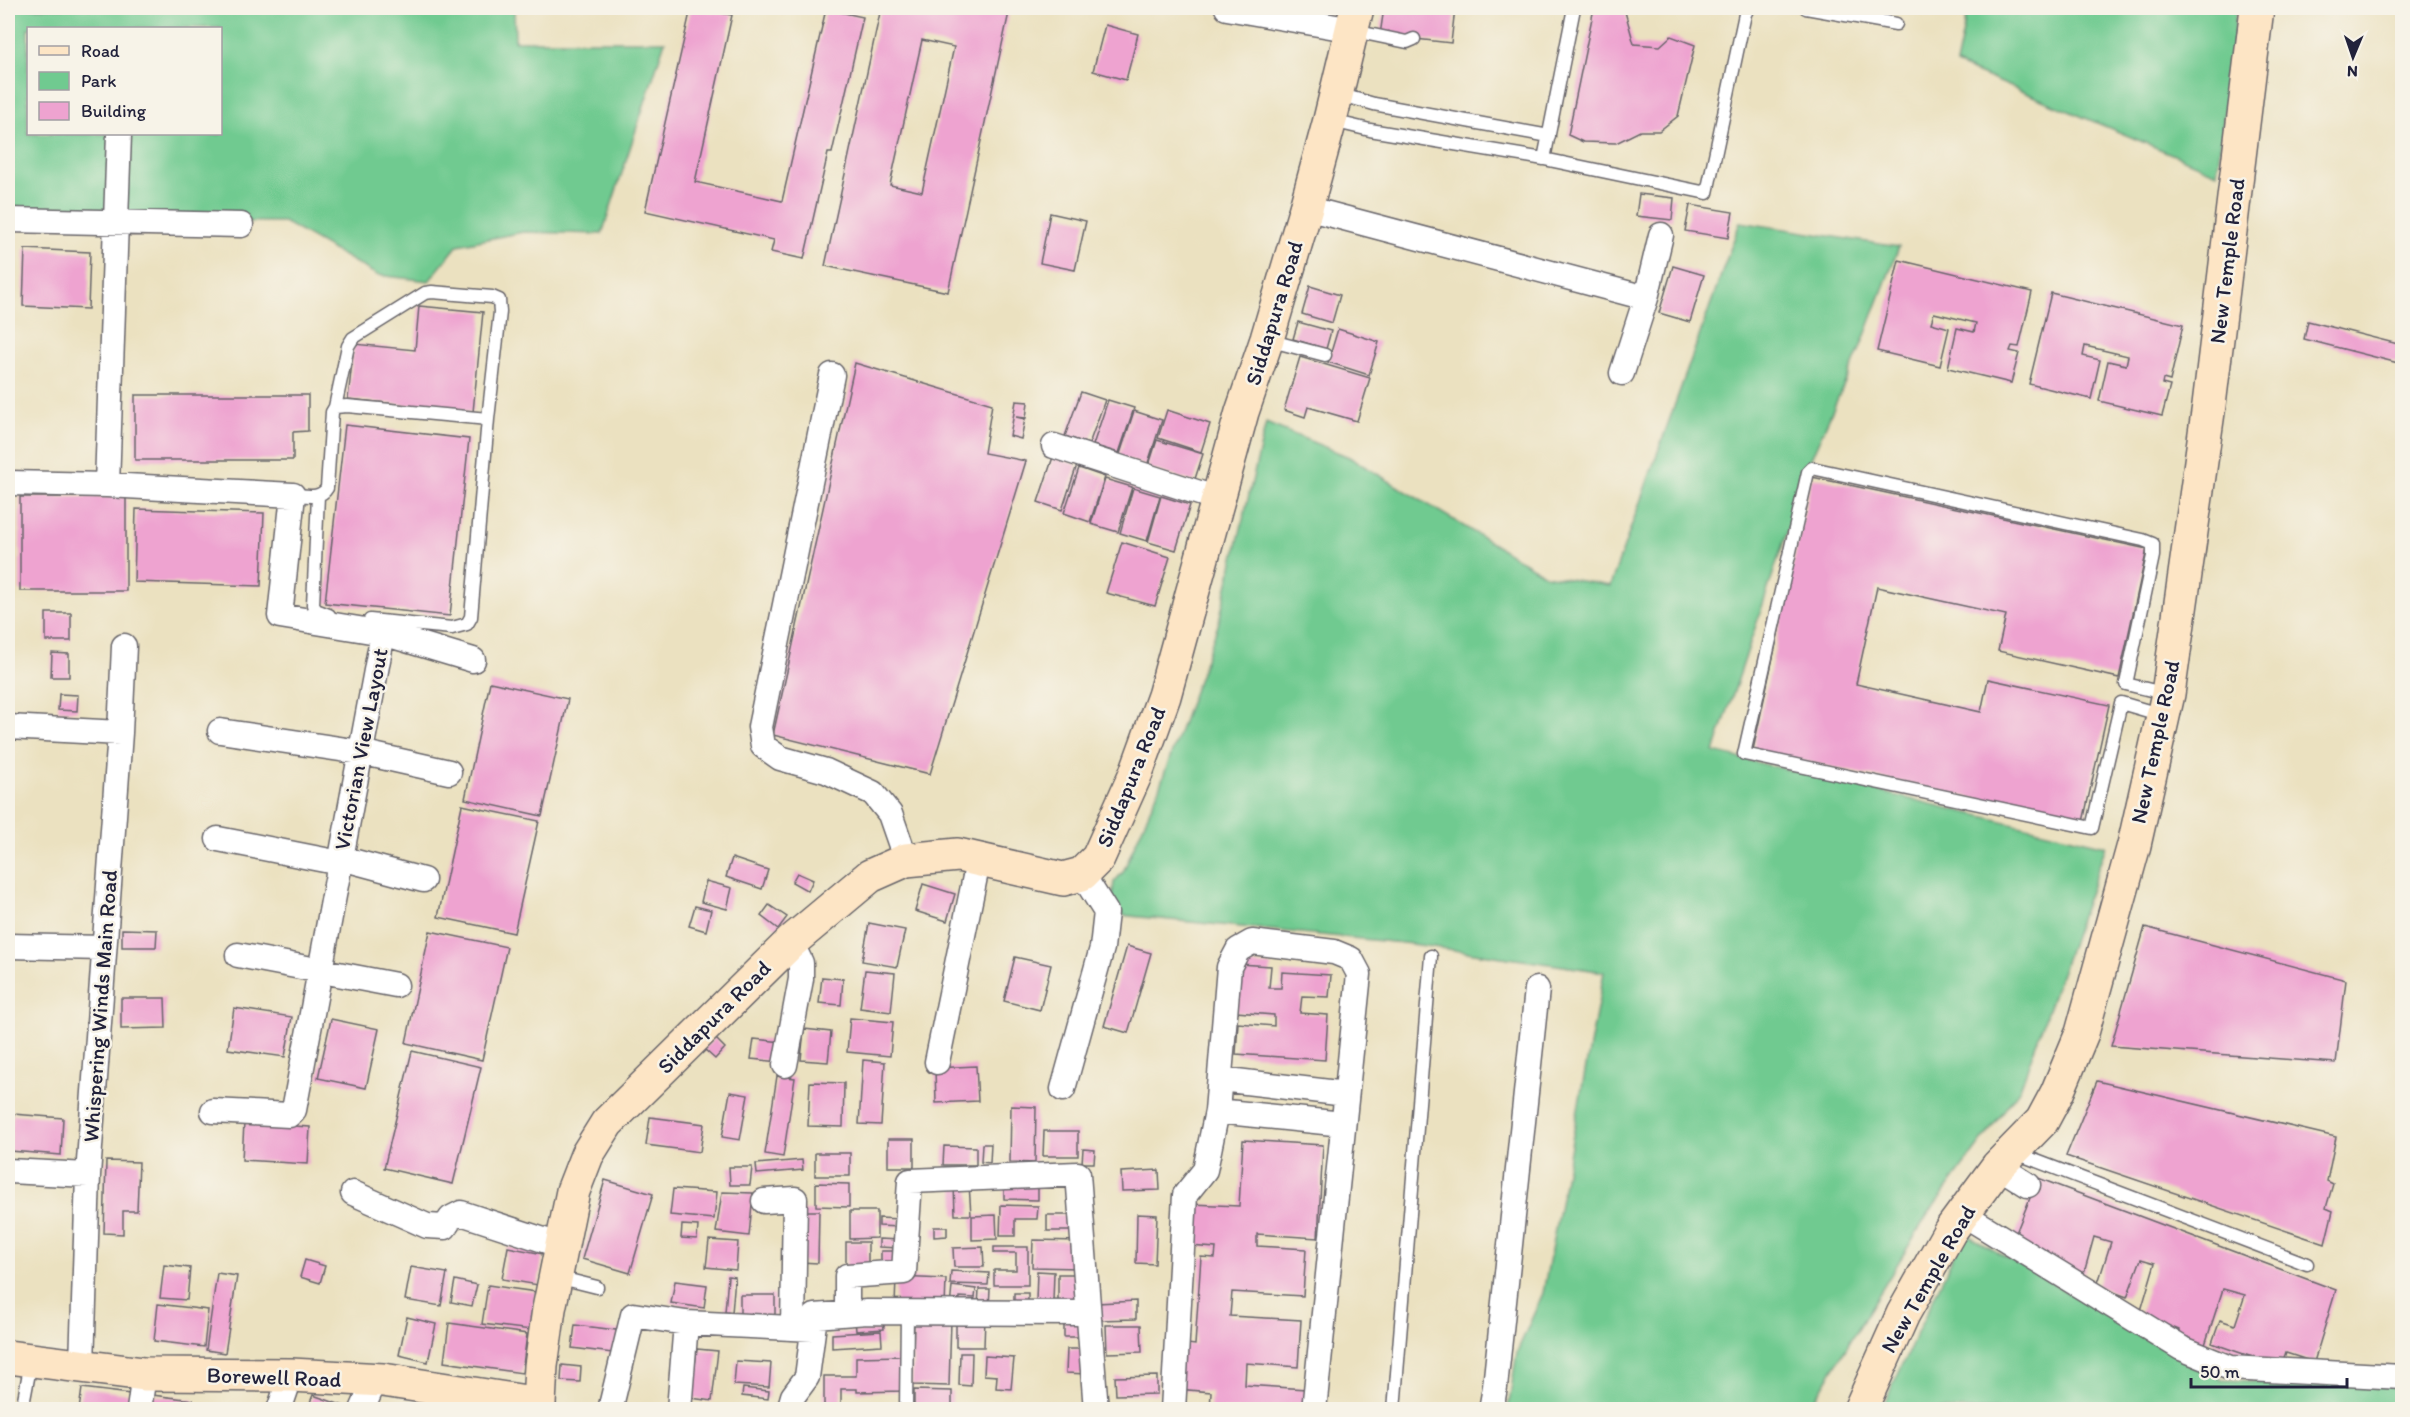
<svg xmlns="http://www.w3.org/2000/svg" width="2410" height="1417" viewBox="0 0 2410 1417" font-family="Itim,sans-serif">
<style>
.green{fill:#70ca90;stroke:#497666;stroke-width:1.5;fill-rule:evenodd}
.building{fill:#eea3d0;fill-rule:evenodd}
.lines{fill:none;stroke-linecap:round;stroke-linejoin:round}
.lane-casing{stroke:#68656a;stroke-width:15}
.street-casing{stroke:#68656a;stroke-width:27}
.secondary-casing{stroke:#68656a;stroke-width:36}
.lane{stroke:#fff;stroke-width:12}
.street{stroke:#fff;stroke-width:24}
.secondary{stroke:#fde5c5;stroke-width:33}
.labels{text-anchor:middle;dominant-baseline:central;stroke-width:5;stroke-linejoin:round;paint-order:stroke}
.street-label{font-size:22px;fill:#22223b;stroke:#f7f3e8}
</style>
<rect width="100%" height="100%" fill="#f7f3e8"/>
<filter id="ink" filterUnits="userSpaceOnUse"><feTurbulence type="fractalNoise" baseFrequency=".0167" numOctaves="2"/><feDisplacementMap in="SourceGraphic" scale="12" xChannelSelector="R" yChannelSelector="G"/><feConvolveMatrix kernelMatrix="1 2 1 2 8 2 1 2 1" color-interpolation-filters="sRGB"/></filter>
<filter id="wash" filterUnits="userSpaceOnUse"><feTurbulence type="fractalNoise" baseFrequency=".008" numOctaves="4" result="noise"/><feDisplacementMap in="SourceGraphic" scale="24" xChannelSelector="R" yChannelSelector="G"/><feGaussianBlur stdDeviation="1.35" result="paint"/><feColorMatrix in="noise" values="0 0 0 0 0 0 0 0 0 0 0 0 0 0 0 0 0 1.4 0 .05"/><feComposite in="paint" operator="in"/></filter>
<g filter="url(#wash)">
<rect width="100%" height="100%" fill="#ebe1c0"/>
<path class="green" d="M8 8H514L515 41H665L602 234 523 232 458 245 429 281 377 275 284 222 8 219ZM28 28H220V134H28Z
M1968 8H2237L2217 173 1956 64Z
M1740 222 1899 247 1859 351 1812 456 1714 752 2106 846 2020 1089 1928 1214 1809 1409H1508L1517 1352 1543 1293 1604 972 1412 944 1110 914 1114 882 1123 872 1158 791 1218 625 1266 423 1349 457 1545 575 1610 586Z
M1964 1233 2222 1380 2402 1385V1410H1881Z"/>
<g id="blocks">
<path class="building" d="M691 8 732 15 695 182 782 201 826 9 863 17 832 153H828L804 259 771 252 774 240 645 211Z
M881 8H1010L948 292 825 266ZM922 40 954 47 922 192 890 185Z
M1384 8H1455L1451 43 1380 35Z
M1594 8H1624L1634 44 1660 46 1671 36 1695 45 1678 116 1659 131H1640L1616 143 1583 142 1568 135Z
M1105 25 1138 34 1126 80 1093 71Z
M1639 194 1674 198 1672 220 1636 216Z
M1690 205 1733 212 1728 238 1685 231Z
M1050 213 1086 221 1075 270 1040 263Z
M25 249 90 252 88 309 23 306Z
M1899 260 2032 292 2019 347 2012 346 2010 351 2019 353 2011 383 1948 368 1957 328 1974 332 1976 323 1934 313 1931 323 1949 328 1940 366 1877 351Z
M1673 266 1704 275 1690 322 1659 313Z
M1310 286 1340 295 1332 323 1302 314Z
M2051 293 2183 325 2170 381 2163 379 2162 384 2170 386 2162 416 2099 401 2108 361 2126 365 2128 356 2085 346 2083 356 2100 360 2091 399 2029 384Z
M419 306 483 312 473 412 348 399 354 344 415 350Z
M2308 321 2402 345V364L2304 339Z
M1298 322 1331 331 1326 349 1293 339Z
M1338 329 1379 342 1369 375 1328 362Z
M1300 357 1370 378 1357 421 1308 407 1305 417 1284 410Z
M855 363 992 404 984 453 1026 461 930 774 773 735Z
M1081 392 1105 400 1089 444 1065 436Z
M135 395H308V431L293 432V460H135Z
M1108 400 1134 408 1119 453 1093 445Z
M1016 401 1028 402 1026 418 1016 417 1025 419 1021 439 1010 436Z
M1167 410 1210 424 1201 452 1158 438Z
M1134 411 1162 420 1147 466 1119 457Z
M345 425 469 439 450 616 325 603Z
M1157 440 1203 454 1194 482 1148 468Z
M1053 457 1077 465 1062 510 1038 502Z
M1079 468 1105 477 1090 522 1064 513Z
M1812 477 2147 549 2119 678 1998 651 2006 615 1877 587 1856 684 1981 712 1988 679 2109 705 2083 822 1753 750Z
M1105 479 1132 487 1118 532 1091 524Z
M1133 488 1160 496 1147 541 1120 533Z
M1161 496 1190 505 1176 550 1148 542Z
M20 497H126V591H20Z
M136 509 264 513 261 586 134 582Z
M1122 542 1170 557 1155 606 1106 593Z
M46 613H71V641H46Z
M52 653 69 654V677H51Z
M490 682 568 699 542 816 465 799Z
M59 694 78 695 77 711 58 710Z
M462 805 539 821 514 933 438 917Z
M732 858 768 870 762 889 726 877Z
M797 873 813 880 808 891 792 882Z
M706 881 732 888 727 909 701 902Z
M923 884 955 894 947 921 915 911Z
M769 905 787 917 778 929 761 916Z
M695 906 711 910 706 931 689 926Z
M869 923 905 930 897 967 862 961Z
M2145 927 2346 980 2336 1063 2111 1046Z
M122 929 157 930 156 947H122Z
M430 931 507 947 482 1060 406 1043Z
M1127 946 1151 953 1128 1033 1104 1026Z
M1015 957 1051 965 1040 1010 1004 1001Z
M1239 964 1271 966 1269 988H1281L1282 972 1331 975 1329 997 1302 996 1300 1013 1328 1015 1325 1060 1236 1054 1238 1023 1274 1026V1015L1236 1012Z
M865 970 895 973 891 1012 860 1008Z
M822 977 843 979 841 1005 819 1003Z
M121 998H165L166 1028 121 1029Z
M234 1008 292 1017 285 1057 228 1049Z
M850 1018 893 1022 890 1056 847 1052Z
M331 1019 379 1029 366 1088 318 1078Z
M804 1029 831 1032 828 1062 801 1060Z
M715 1038 725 1048 715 1059 704 1049Z
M754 1039 782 1042 780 1062 751 1059Z
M412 1051 481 1067 453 1184 384 1168Z
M863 1060 885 1062 881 1125 859 1124Z
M976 1066 978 1101 936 1103 935 1068Z
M777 1076 795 1078 783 1157 765 1154Z
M2097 1081 2336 1137 2327 1181 2333 1184 2326 1208 2333 1211 2325 1244 2066 1156Z
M810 1082 844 1083 843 1127 808 1126Z
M730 1092 748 1095 740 1140 722 1137Z
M1011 1106 1036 1107 1035 1163 1010 1162Z
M13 1114 63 1118 61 1155 10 1151Z
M650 1117 704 1124 700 1152 646 1145Z
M244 1123 310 1127 308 1164 242 1160Z
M1044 1131H1078V1156H1043Z
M888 1139H914V1167H888Z
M1243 1140 1323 1145 1318 1238 1257 1234V1246L1306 1249 1303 1296 1232 1292 1230 1316 1301 1320 1298 1367 1246 1363 1245 1385 1306 1389 1305 1410H1210L1211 1392 1177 1389 1180 1343 1195 1345 1201 1257 1215 1258 1216 1248 1189 1246 1191 1204 1239 1206Z
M982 1144H991L990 1163 981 1162Z
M944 1146 976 1147V1165H943Z
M1083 1149 1095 1150 1094 1163H1082Z
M815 1153H850V1176H815Z
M802 1160 803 1170 757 1174 756 1164Z
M106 1161 139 1162 137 1211H123V1234L104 1233Z
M729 1167H752L750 1185H730Z
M1159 1170 1160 1190 1122 1191 1121 1172Z
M2038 1178 2336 1290 2314 1362 2286 1353 2281 1367 2212 1343 2220 1320 2235 1325 2245 1295 2223 1289 2203 1351 2176 1343 2179 1330 2140 1314 2155 1263 2141 1259 2127 1297 2097 1286 2111 1242 2094 1237 2084 1273 2042 1257 2014 1238Z
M605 1180 653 1194 630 1273 582 1259Z
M1004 1182H1038V1200L1004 1199Z
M816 1183 849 1184V1207L816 1206Z
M954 1184H969L971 1215H955Z
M673 1189 717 1192 714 1219 670 1215Z
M722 1192 753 1193 749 1236 716 1232Z
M1001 1205 1038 1206 1037 1219H1015V1236H1000Z
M801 1211H819L818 1263 800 1262Z
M850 1211H877V1238L850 1239Z
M1137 1214 1157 1215 1155 1264 1136 1263Z
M996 1215 997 1239 972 1240V1216Z
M1047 1215H1074L1073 1231H1047Z
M879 1218 900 1219V1227L879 1226Z
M682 1225 698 1226 697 1239 681 1238Z
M934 1227H947V1236L934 1237Z
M879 1239 899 1240 898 1248 879 1247Z
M709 1240 738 1242 736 1270 706 1267Z
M1033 1240 1080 1241 1079 1268 1032 1267Z
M846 1242H868V1269H846Z
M508 1247 543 1254 538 1285 502 1279Z
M983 1247 984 1267H954L953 1248Z
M994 1247H1028V1285H994V1270H1016V1253H994Z
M881 1251H902L901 1268H881Z
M305 1260 325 1266 320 1283 300 1277Z
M164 1265 190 1268 187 1300 160 1298Z
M411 1267 447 1273 441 1306 405 1300Z
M951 1271 989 1273 988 1285 950 1284Z
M1037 1271 1054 1272 1053 1302H1036Z
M217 1273 237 1276 225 1353 206 1350Z
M1058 1274H1083L1084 1302 1058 1303Z
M728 1276 735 1277 732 1313 725 1312Z
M896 1277 946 1279 945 1307 895 1306Z
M455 1280 477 1285 472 1306 451 1302Z
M675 1281 707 1285 704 1308 671 1303Z
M488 1285 536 1292 531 1330 482 1324Z
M952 1286 976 1289 975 1298 960 1297 959 1309 950 1308Z
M979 1289H990L989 1307H978Z
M1014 1293H1028V1308H1014Z
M740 1295H775V1316H740Z
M1136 1301V1319L1098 1320 1097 1303Z
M158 1304 208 1310 204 1347 154 1341Z
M1064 1315 1086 1316V1337H1064Z
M407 1317 436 1324 428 1362 399 1355Z
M883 1317 884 1329 856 1331 855 1319Z
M956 1318H985L984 1347H956Z
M914 1319 951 1320 949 1386 912 1385Z
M449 1323 527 1334 522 1373 444 1362Z
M575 1325 624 1331 621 1354 572 1348Z
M1106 1325H1141L1142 1352 1107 1353Z
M881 1331 882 1345 832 1348V1334Z
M697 1349 718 1351 712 1401 691 1398Z
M1067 1349H1087L1086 1374 1066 1373Z
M960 1353H972L971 1386 959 1385Z
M903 1356 904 1391 857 1392V1389H841V1406L824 1407V1376H856V1357Z
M985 1356 1014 1358 1011 1389 996 1388 997 1376 984 1375Z
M736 1361 771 1363 769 1387 734 1385Z
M562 1365 581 1367 580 1382 561 1381Z
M1157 1376V1394L1116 1395 1115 1377Z
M82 1388 138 1395 136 1410H79Z
M743 1388 769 1391 768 1399 742 1396Z
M914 1390 952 1391V1407H914Z
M152 1395 193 1400 192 1410H149Z
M313 1395 347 1407V1410H307Z
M1012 1405 1038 1406V1410H1012Z"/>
</g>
</g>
<g filter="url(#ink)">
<use href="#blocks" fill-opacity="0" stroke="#68656a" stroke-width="1.5"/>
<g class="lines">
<g class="lane-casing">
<path id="lane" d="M1806 8 1896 24
M1354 31 1407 42 1414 39
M1338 94 1374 104 1549 136
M1332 121 1370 130 1544 159 1574 8
M1544 159 1707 193 1745 14 1748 8
M1268 340 1325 355
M293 495C305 495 320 500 327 488L332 412 335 407 347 406 488 419 500 312 499 300 492 297 432 292 425 293 353 338 348 346 335 407
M318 496 313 605 316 610 329 615
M370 620 452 628 467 624 471 617 488 419
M2162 715 2121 703 2092 828 1744 754 1808 472 1812 468 2143 540 2153 544V556L2126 684 2167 694
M2013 1152 2307 1264
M557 1277 597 1287
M22 1410 31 1362
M906 1410 907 1312
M1394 1410 1431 956"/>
</g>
<g class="street-casing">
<path id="street" d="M1227 8 1353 30
M1306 208 1646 298 1661 235
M8 220 241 225
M1622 373 1646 298
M832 375 760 727 763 746 780 758 826 771 873 793 890 814 906 860
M1054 446 1218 499
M8 483 107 485 293 495 280 616 383 633 294 1110 289 1115 213 1111
M107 485 119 134
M383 633 473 660
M8 727 120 733
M220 731 360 752 449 772
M218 839 340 863
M341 858 423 880
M8 946 104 948
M238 955 396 985
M937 1062 978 862
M785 1065 801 979V963L791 942
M1220 1079 1346 1094
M1063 1089 1102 948 1106 912 1082 874
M1217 1111 1343 1124
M1998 1166 2028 1185
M8 1171 88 1175
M353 1193 427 1226 445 1227 451 1218 461 1213 562 1246
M764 1201 795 1199 793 1328
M1963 1214 2181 1348 2230 1368 2402 1377
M847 1313V1276L904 1272 910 1181 1078 1174 1096 1410
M82 1365 88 1175 120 733 124 646
M139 1410 144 1374
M279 1410 291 1375
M362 1410 375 1380
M610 1410 633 1315 686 1323 813 1329
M679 1410 686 1323
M789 1410 793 1396 807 1377 815 1316 867 1312 1088 1313
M1173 1410 1185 1195 1205 1170 1217 1111 1229 967 1238 950 1252 942 1334 952 1351 959 1359 974 1314 1410
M1491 1410 1495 1387 1537 989"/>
</g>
<g class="secondary-casing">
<path id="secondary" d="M8 1357 144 1374 291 1375 383 1380 539 1404
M539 1404 541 1366 549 1309 573 1191 587 1155 607 1123 791 942 870 876 906 860 958 855 1063 879 1082 874 1098 858 1136 773 1164 696 1242 412 1267 339 1306 208 1330 120 1357 8
M1860 1410 1903 1314 1950 1231 1998 1166 2042 1121 2057 1093 2082 1033 2134 845 2168 694 2209 405 2257 8"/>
</g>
<use href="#lane" class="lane"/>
<use href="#street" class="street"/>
<use href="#secondary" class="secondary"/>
</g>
</g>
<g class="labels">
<g class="street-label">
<text transform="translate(2227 261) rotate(-83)">New Temple Road</text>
<text transform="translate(1274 313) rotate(-73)">Siddapura Road</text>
<text transform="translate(2155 742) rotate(-78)">New Temple Road</text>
<text transform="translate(361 749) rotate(-79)">Victorian View Layout</text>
<text transform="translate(1131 777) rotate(-68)">Siddapura Road</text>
<text transform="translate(100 1006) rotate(-86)">Whispering Winds Main Road</text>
<text transform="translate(714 1017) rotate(-45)">Siddapura Road</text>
<text transform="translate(1928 1279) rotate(-60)">New Temple Road</text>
<text transform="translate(274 1377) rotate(2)">Borewell Road</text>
</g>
</g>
<rect width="2410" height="1417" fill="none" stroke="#f7f3e8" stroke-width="30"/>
<rect x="27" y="27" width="195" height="108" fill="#f7f3e8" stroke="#a29fa3" stroke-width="1.5"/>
<rect x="39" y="46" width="30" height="9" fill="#fde5c5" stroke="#a29fa3" stroke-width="1.5"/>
<text x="81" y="57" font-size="18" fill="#22223b">Road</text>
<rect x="39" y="72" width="30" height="18" fill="#70ca90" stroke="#a29fa3" stroke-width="1.5"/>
<text x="81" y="87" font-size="18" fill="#22223b">Park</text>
<rect x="39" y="102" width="30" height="18" fill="#eea3d0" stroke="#a29fa3" stroke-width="1.5"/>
<text x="81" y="117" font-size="18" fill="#22223b">Building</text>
<g transform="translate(2353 57) rotate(182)" stroke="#f7f3e8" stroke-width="4.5" paint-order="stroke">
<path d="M0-4.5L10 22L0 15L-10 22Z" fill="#22223b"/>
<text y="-9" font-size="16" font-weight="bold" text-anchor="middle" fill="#22223b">N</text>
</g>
<path d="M2191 1378v9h156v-9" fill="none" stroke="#22223b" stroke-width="3"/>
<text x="2200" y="1378" font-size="18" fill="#22223b" stroke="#f7f3e8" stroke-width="4.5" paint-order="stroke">50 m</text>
</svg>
